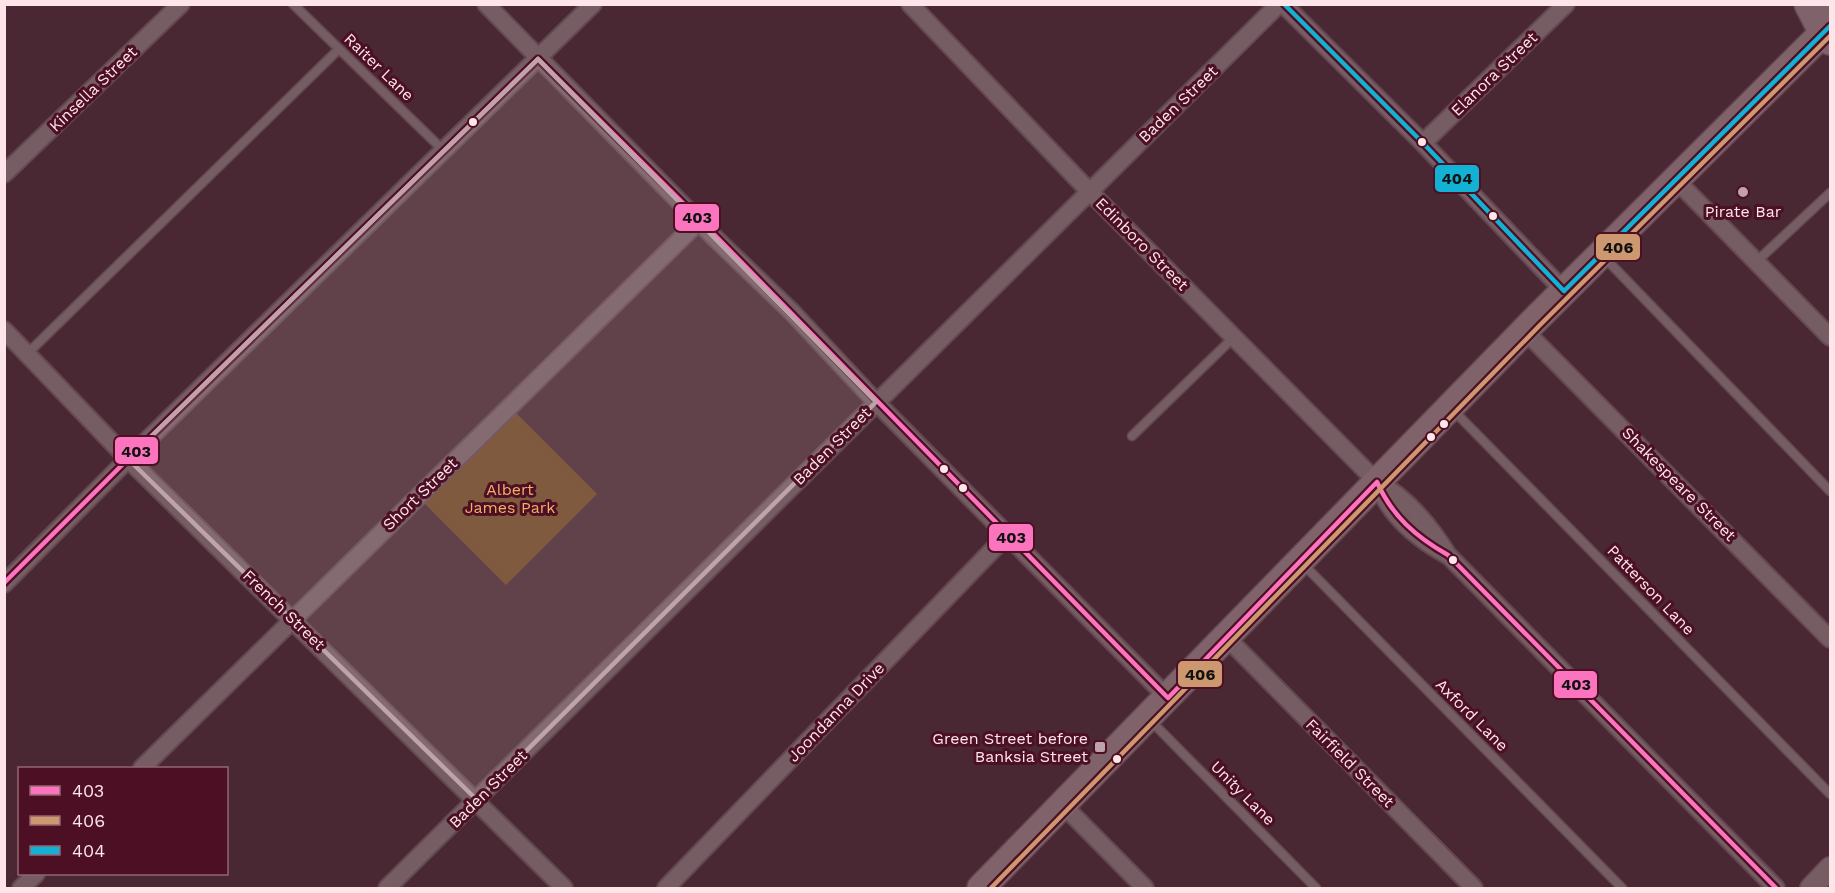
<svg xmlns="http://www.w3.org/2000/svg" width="1835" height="893" viewBox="0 0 1835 893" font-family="'Work Sans',sans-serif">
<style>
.green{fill:#714823}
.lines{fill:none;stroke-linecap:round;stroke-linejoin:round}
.service-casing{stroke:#634851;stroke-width:11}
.minor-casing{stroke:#634851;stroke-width:20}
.tertiary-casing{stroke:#634851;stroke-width:24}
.primary-casing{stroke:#634851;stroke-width:30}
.service{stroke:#765d63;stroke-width:8}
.minor{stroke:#765d63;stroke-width:16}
.tertiary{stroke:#765d63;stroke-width:21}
.primary{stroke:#80636a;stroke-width:27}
.bus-1-casing{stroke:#4c0f23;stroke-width:9}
.bus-2-casing{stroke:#4c0f23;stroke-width:9}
.bus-3-casing{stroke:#4c0f23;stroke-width:9}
.bus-1{stroke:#fc73be;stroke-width:4.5}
.bus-2{stroke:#cd976f;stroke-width:4.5}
.bus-3{stroke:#13b2d5;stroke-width:4.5}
.marked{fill:#bfa3aa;fill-opacity:0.2;stroke:#bfa3aa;stroke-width:4.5;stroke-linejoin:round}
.bus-dot{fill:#fee5ea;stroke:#4c0f23;stroke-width:2}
.poi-dot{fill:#bfa3aa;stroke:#4c0f23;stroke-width:2}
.labels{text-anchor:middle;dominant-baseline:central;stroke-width:6;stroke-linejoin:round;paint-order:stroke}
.street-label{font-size:16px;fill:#fee5ea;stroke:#4c0f23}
.poi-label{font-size:16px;fill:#fee5ea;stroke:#4c0f23}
.park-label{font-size:16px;fill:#f4ae67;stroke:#4c0f23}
.line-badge{stroke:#4c0f23;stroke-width:2}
.pale-badge-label{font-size:16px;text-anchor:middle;font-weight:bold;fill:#111}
</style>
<rect width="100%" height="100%" fill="#4a2833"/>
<path class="green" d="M513 410 597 494 506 585 422 501Z"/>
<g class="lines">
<g class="service-casing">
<path id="service" d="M293 4 444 151
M1603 256 1830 491
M1756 262 1830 193
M28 353 339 49
M1453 410 1830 794
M1132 436 1234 337
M1303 564 1622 888
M1151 721 1316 888"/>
</g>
<g class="minor-casing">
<path id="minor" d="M486 4 715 238 792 312 876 402 1168 698
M910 4 1089 191 1377 482C1408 498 1430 526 1448 555L1776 888
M1283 4 1423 143 1564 291
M1423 143 1566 4
M4 174 181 4
M1675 179 1830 337
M4 330 128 459 564 888
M1525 331 1830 639
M1377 482C1389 515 1416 538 1447 555
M4 584 128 459 593 4
M1227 638 1474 888
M142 768 699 221
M1063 805 1145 888
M21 888 36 874
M387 888 1279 4
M666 888 1007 535"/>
</g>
<g class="tertiary-casing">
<path id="tertiary" d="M1811 888 1830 868"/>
</g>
<g class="primary-casing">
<path id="primary" d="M1808 4 1823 33 1830 41
M1829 4 1830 7
M981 888 1535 320 1830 26"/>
</g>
<use href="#service" class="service"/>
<use href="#minor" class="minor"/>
<use href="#tertiary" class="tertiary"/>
<use href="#primary" class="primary"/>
<g class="bus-1-casing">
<path id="bus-1" d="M538 59 697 217 1168 698
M1377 482C1392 516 1416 537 1448 555L1776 888
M4 583 128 459 538 59
M1168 698 1377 482"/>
</g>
<g class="bus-2-casing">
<path id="bus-2" d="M991 888 1540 325 1830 36"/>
</g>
<g class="bus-3-casing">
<path id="bus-3" d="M1284 4 1423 143 1564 291
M1564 291 1830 26"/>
</g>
<use href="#bus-1" class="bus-1"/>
<use href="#bus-2" class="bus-2"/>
<use href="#bus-3" class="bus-3"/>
</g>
<path class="marked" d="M538 59 876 402 477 800 128 459Z"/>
<g class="bus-dot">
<circle cx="473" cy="122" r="5"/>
<circle cx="1422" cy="142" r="5"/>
<circle cx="1493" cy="216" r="5"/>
<circle cx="1444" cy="424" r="5"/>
<circle cx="1431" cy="437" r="5"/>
<circle cx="944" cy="469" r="5"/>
<circle cx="963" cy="488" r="5"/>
<circle cx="1453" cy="560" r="5"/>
<circle cx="1117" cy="759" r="5"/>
</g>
<g class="poi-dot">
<circle cx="1743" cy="192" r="6"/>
<rect x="1094" y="741" width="12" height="12" rx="3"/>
</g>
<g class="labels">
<g class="street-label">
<text transform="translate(379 67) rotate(44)">Raiter Lane</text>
<text transform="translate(1494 74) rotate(-44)">Elanora Street</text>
<text transform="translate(93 89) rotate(-44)">Kinsella Street</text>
<text transform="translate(1178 104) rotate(-44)">Baden Street</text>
<text transform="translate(1142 244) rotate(45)">Edinboro Street</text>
<text transform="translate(832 446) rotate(-45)">Baden Street</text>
<text transform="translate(1679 484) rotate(45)">Shakespeare Street</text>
<text transform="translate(420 494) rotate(-44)">Short Street</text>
<text transform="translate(1651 590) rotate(46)">Patterson Lane</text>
<text transform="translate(284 610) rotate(44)">French Street</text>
<text transform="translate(836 712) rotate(-46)">Joondanna Drive</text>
<text transform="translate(1472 715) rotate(45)">Axford Lane</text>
<text transform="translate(1350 763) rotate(45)">Fairfield Street</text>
<text transform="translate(488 789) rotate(-45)">Baden Street</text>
<text transform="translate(1243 793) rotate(45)">Unity Lane</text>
</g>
<g class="poi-label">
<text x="1743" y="211">Pirate Bar</text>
<text x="1088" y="738" text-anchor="end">Green Street before<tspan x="1088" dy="18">Banksia Street</tspan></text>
</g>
<g class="park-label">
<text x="510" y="489">Albert<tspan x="510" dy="18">James Park</tspan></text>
</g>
</g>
<g class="line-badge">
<rect x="1434" y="164" width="46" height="29" rx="6" fill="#13b2d5"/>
<rect x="674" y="203" width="46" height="29" rx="6" fill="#fc73be"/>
<rect x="1595" y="233" width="46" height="28" rx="6" fill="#cd976f"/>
<rect x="114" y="436" width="45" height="29" rx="6" fill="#fc73be"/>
<rect x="988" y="523" width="46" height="29" rx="6" fill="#fc73be"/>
<rect x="1177" y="660" width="46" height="28" rx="6" fill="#cd976f"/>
<rect x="1553" y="670" width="45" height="29" rx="6" fill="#fc73be"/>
</g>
<g class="pale-badge-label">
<text x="1457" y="184">404</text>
<text x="697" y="223">403</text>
<text x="1618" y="253">406</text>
<text x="136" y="457">403</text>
<text x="1011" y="543">403</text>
<text x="1200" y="680">406</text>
<text x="1576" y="690">403</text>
</g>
<rect width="1835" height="893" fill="none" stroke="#fee5ea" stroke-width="12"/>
<rect x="18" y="767" width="210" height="108" fill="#4c0f23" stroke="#936573" stroke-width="1.5"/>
<rect x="30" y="786" width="30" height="9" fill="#fc73be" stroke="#936573" stroke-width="1.5"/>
<text x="72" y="797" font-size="18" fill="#fee5ea">403</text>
<rect x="30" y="816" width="30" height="9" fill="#cd976f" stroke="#936573" stroke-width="1.5"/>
<text x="72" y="827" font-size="18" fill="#fee5ea">406</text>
<rect x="30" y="846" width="30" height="9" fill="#13b2d5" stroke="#936573" stroke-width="1.5"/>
<text x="72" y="857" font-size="18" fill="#fee5ea">404</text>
</svg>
